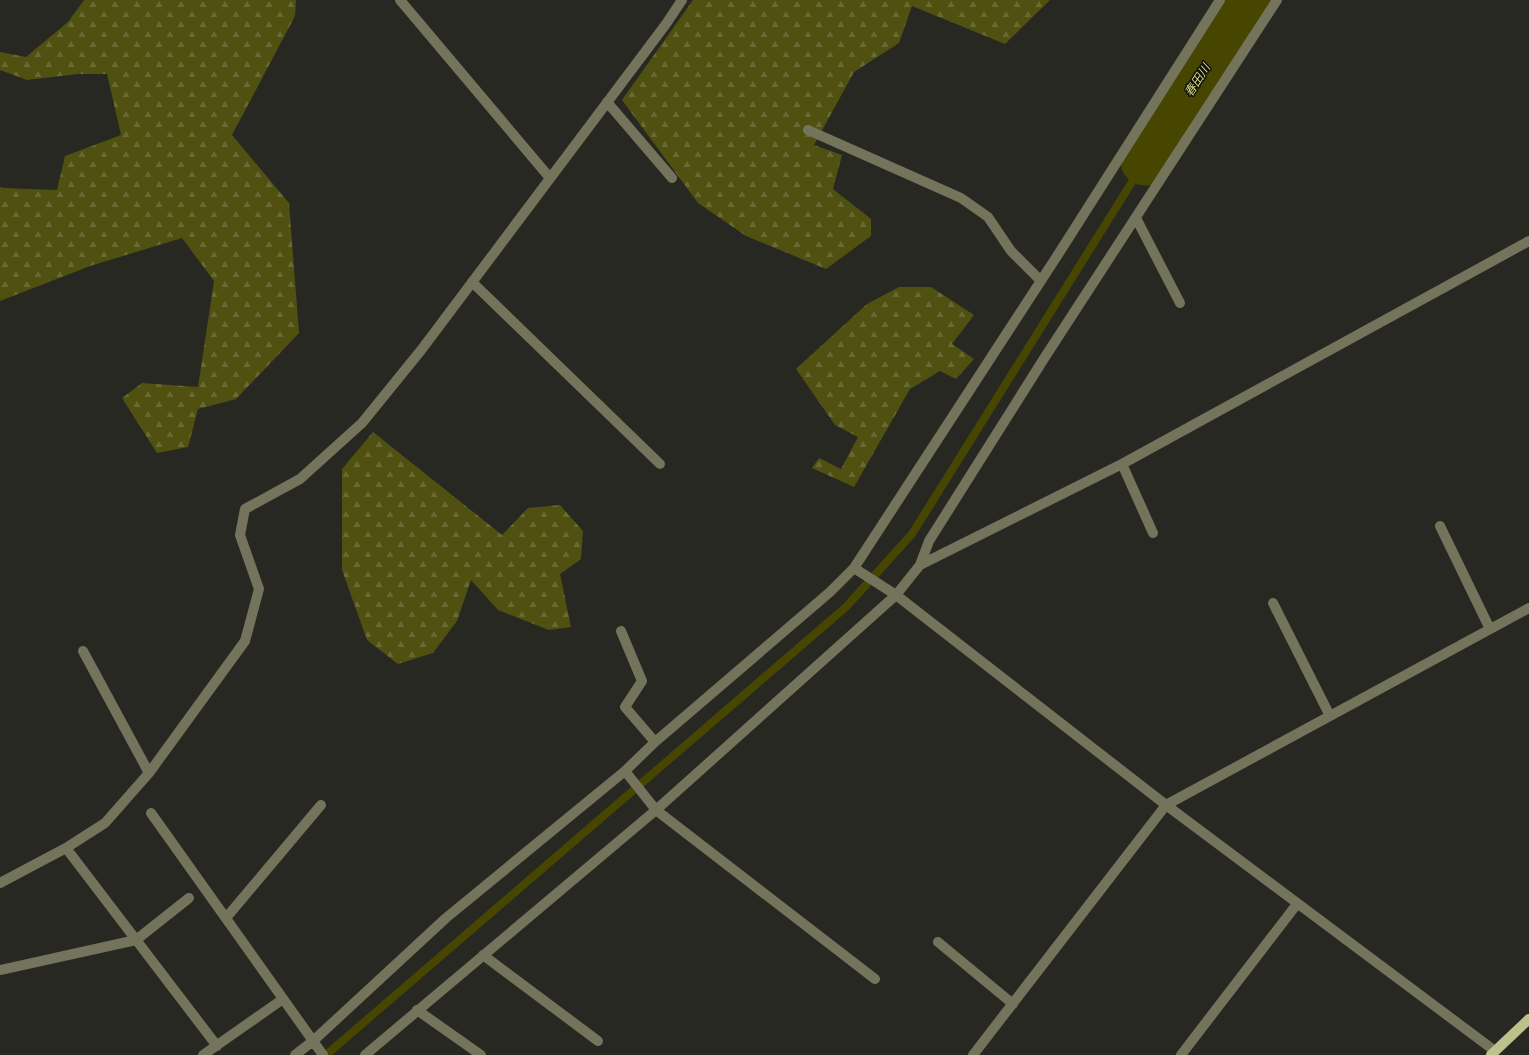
<svg xmlns="http://www.w3.org/2000/svg" width="1529" height="1055" viewBox="0 0 1529 1055" font-family="'IBM Plex Sans','Noto Sans JP',sans-serif">
<style>
.forest{fill:url(#forest-firs)}
.lines{fill:none;stroke-linecap:round;stroke-linejoin:round}
.stream{stroke:#464601;stroke-width:8}
.river{stroke:#464601;stroke-width:49}
.minor{stroke:#73745b;stroke-width:10}
.major{stroke:#bfc18c;stroke-width:10}
.labels{text-anchor:middle;dominant-baseline:central;stroke-width:3;stroke-linejoin:round;paint-order:stroke}
.water-label{font-size:12px;font-style:italic;fill:#d7da80;stroke:#11110f}
</style>
<defs>
<pattern id="forest-firs" width="22" height="20" patternUnits="userSpaceOnUse"><rect width="22" height="20" fill="#505011"/><path d="M5 1l3.5 6h-7zM16 11l3.5 6h-7z" fill="#696933"/></pattern>
</defs>
<rect width="100%" height="100%" fill="#282823"/>
<path class="forest" d="M84 0H296L295 16 232 135 289 203 299 333 236 399 198 409 188 447 157 453 122 398 142 383 198 387 214 281 182 238 90 266 0 301V187L4 188 57 190 65 156 121 135 107 74H78L27 80 0 70V52L26 57 68 22Z
M693 0H1050L1005 44 912 6 899 43 854 72 814 145 842 155 833 189 871 219V236L826 269 746 236 698 203 622 100Z
M899 287H931L974 315 952 344 974 359 956 379 940 371 910 389 854 487 812 468 819 458 841 469 858 437 835 425 796 369 867 304Z
M373 432 502 535 528 508 560 505 583 531 581 559 560 574 571 627 549 630 498 610 471 580 457 621 433 653 398 664 367 640 342 570V469Z"/>
<g class="lines">
<path class="stream" d="M326 1055 846 607 912 534 1145 161"/>
<path class="river" d="M1145 161 1248 0"/>
<path class="minor" d="M400 0 550 178
M607 102 672 178
M808 130 961 198 988 217 1011 251 1041 281
M1136 218 1180 303
M472 282 660 464
M1122 464 1153 533
M1440 526 1490 629
M920 565 1122 464 1529 241
M854 568 896 595 1166 805 1495 1051
M1273 603 1330 716
M621 631 642 681 625 707 655 742
M83 651 149 773
M625 771 656 810 875 979
M151 813 323 1055
M66 848 217 1046
M0 883 66 848 105 823 149 773 245 641 259 589 240 535 245 509 300 479 362 423 422 349 666 24 682 0
M226 918 321 805
M938 942 1013 1004
M483 955 598 1041
M0 970 136 940 189 898
M417 1010 481 1055
M203 1055 283 999
M295 1055 313 1041 446 918 625 771 655 742 830 592 854 568 1059 253 1220 0
M365 1055 656 810 896 595 920 565 929 541 1045 357 1277 0
M973 1055 1166 805 1529 608
M1181 1055 1297 904"/>
<path class="major" d="M1491 1055 1529 1019"/>
</g>
<g class="labels">
<g class="water-label">
<text transform="translate(1197 80) rotate(-57)">春田川</text>
</g>
</g>
</svg>
